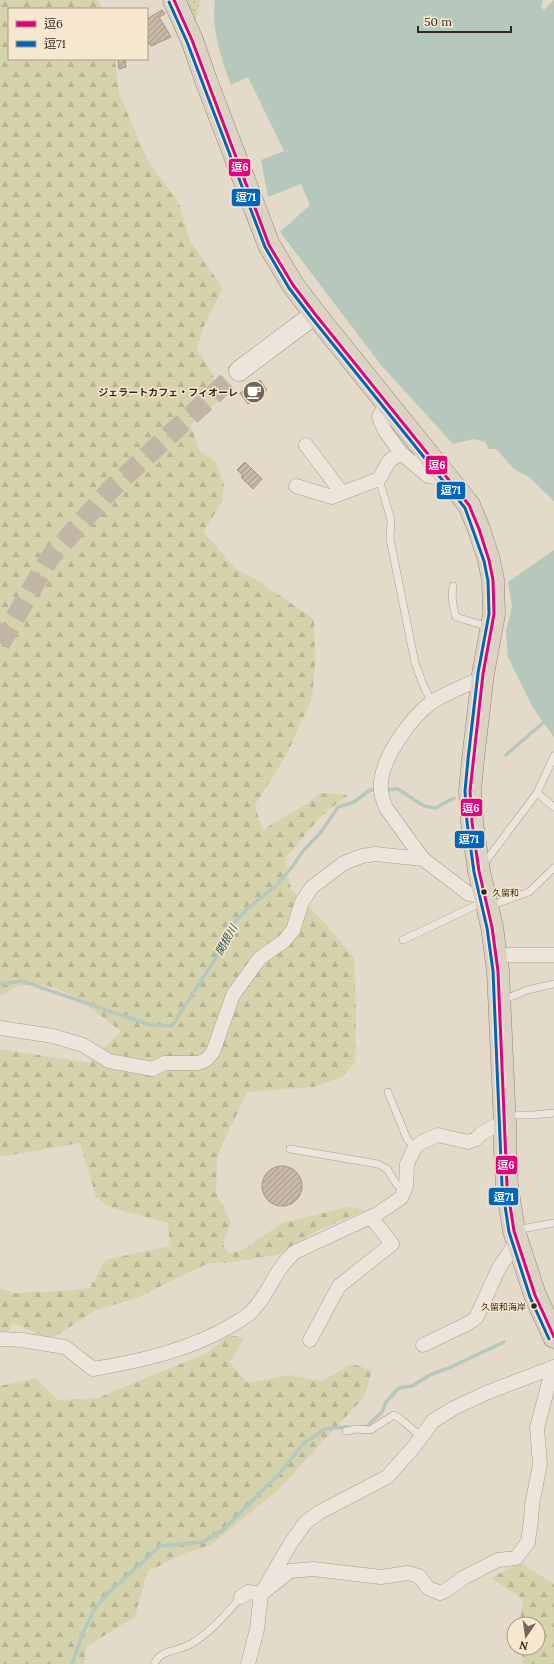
<svg xmlns="http://www.w3.org/2000/svg" width="554" height="1664" viewBox="0 0 554 1664" font-family="Lora,'Noto Sans JP',serif">
<style>
.forest{fill:url(#forest-firs)}
.park{fill:url(#park-dots)}
.water{fill:#b6c8bc}
.lines{fill:none;stroke-linecap:round;stroke-linejoin:round}
.stream{stroke:#b6c8bc;stroke-width:3.5}
.building{fill:url(#building-hatch);stroke:#a49589}
.secondary-tunnel{stroke:#c1b6a6;stroke-width:20;stroke-dasharray:20 10;stroke-linecap:butt}
.service-casing{stroke:#a89f93;stroke-width:8}
.minor-casing{stroke:#a89f93;stroke-width:15}
.secondary-casing{stroke:#988f83;stroke-width:21}
.trunk-casing{stroke:#8e8479;stroke-width:23}
.service{stroke:#ebe5db;stroke-width:7}
.minor{stroke:#ebe5db;stroke-width:14}
.secondary{stroke:#ebe5db;stroke-width:20}
.trunk{stroke:#dcd2c3;stroke-width:22}
.bus-1-casing{stroke:#f6e8ce;stroke-width:6}
.bus-2-casing{stroke:#f6e8ce;stroke-width:6}
.bus-1{stroke:#e5007d;stroke-width:3}
.bus-2{stroke:#0065bd;stroke-width:3}
.bus-dot{fill:#36271b;stroke:#f6e8ce;stroke-width:1.5}
.labels{text-anchor:middle;dominant-baseline:central;stroke-width:3;stroke-linejoin:round;paint-order:stroke}
.bus-label{font-size:9px;fill:#36271b;stroke:#f6e8ce;text-anchor:start}
.poi-label{font-size:10px;font-weight:bold;fill:#36271b;stroke:#f6e8ce;text-anchor:end}
.water-label{font-size:11px;font-style:italic;fill:#2a5651;stroke:#f6e8ce}
.line-badge{stroke:#f6e8ce;stroke-width:1.5}
.badge-label{font-size:11px;text-anchor:middle;font-weight:bold;fill:#fff}
</style>
<defs>
<pattern id="forest-firs" width="22" height="20" patternUnits="userSpaceOnUse"><rect width="22" height="20" fill="#d5d3ab"/><path d="M5 1l3.5 6h-7zM16 11l3.5 6h-7z" fill="#b7b593"/></pattern>
<pattern id="park-dots" width="8" height="8" patternUnits="userSpaceOnUse"><rect width="8" height="8" fill="#d5d3ab"/><path d="M2 2h.1M6 6h.1" fill="none" stroke="#b7b593" stroke-width="1.8" stroke-linecap="round"/></pattern>
<pattern id="building-hatch" width="6" height="6" patternUnits="userSpaceOnUse"><rect width="6" height="6" fill="#c7b8aa"/><path d="M-1 1l2-2M0 6l6-6M5 7l2-2" fill="none" stroke="#a2968a"/></pattern>
</defs>
<rect width="100%" height="100%" fill="#e4dac9"/>
<path class="forest" d="M0 0H97L103 9H9V59H115L119 93 147 159 179 203 190 241 223 288 203 328 197 349 212 373 220 400 191 425 199 450 215 461 224 483 222 503 203 531 235 568 258 581 314 619 315 664 312 698 287 754 255 805 262 830 302 807 321 793 348 795 322 815 285 859 291 889 325 923 354 958 356 1017 355 1062 342 1077 313 1087 247 1092 217 1157 216 1193 231 1221 223 1245 229 1253 243 1250 282 1223 348 1207 365 1210 317 1231 276 1255 225 1263H208L137 1298 96 1310 51 1339 13 1323 8 1332 0 1331V1288L14 1293 62 1291 90 1288 105 1260 170 1246 168 1223 109 1207 96 1197 80 1143 0 1157V1049L90 1063 121 1031C91 1010 56 974 16 987 12 989 7 993 3 995L0 994Z
M229 1335 245 1338 229 1362 248 1383 289 1375 321 1381 352 1364 372 1370 365 1396 278 1490 211 1545 183 1554 147 1572 135 1617 87 1646 84 1664H0V1386L36 1378 58 1400 98 1398 207 1353Z
M520 1563 554 1584V1664H523L522 1653 519 1648H538V1624H517L520 1622 523 1599 491 1578Z"/>
<path class="park" d="M180 0H200L194 28Z"/>
<path class="water" d="M215 0H543L541 7 544 10 554 0V501L529 477 514 469 496 449H489L485 442 474 439 453 444 381 365 280 232 310 205 301 184 268 197 261 160 284 151 248 77 231 85C221 58 211 29 215 0Z
M554 550V737L533 708 508 657 506 632 512 606 508 582Z"/>
<g class="lines">
<path class="stream" d="M506 755 546 720
M384 790 398 789 424 806 435 808 454 798
M0 984 22 981 150 1025 172 1026 218 955 233 924 248 908 277 885 292 867 303 851 321 832 338 807 354 802 370 790H378
M362 1427H366L382 1412 386 1402 399 1388 412 1386 430 1375 451 1367 504 1342
M72 1664 82 1635 94 1610 105 1596 160 1546 203 1542 224 1529 278 1475 304 1443 325 1429 348 1427"/>
</g>
<path class="building" d="M162 10 165 14 159 17 171 37 151 46 150 43 147 45V19Z
M118 59H125L126 67 119 69Z
M260 380 267 390 248 404 240 393Z
M245 462 262 479 253 489 241 477 243 475 237 470Z
M262 1186a20 20 0 1 1 40 0a20 20 0 1 1-40 0Z"/>
<g class="lines">
<path class="secondary-tunnel" d="M0 644 49 559 109 491 239 371"/>
<g class="service-casing">
<path id="service" d="M379 479 391 520 390 539 415 663 424 687 432 702
M453 586C451 597 453 607 456 617L489 627
M537 793 554 807
M482 866 537 793 554 756
M490 906 529 892 554 868
M403 940 483 902
M503 1000 527 990 554 984
M388 1092 407 1139 415 1147
M506 1115H533L554 1113
M290 1149 378 1164 387 1169 397 1185 404 1190
M516 1230 554 1223
M346 1431 356 1429 370 1430 394 1415 403 1421 421 1437
M154 1664C162 1648 178 1652 191 1644 211 1632 226 1614 241 1597"/>
</g>
<g class="minor-casing">
<path id="minor" d="M386 404 379 417 385 431 401 453 428 476 448 478
M306 445 342 493
M296 486 332 497 379 479 389 461 401 453
M423 859 386 808C382 799 380 790 381 781 384 755 412 716 432 702 446 693 462 687 477 680L483 674
M496 955H554
M0 1028 53 1036 83 1045 109 1061 153 1069 164 1063H198L206 1060 213 1052 233 995 260 958 284 941 293 930 302 902 312 887 344 863 362 856 375 854 423 859 469 894 484 897
M0 1339 22 1340 65 1347 93 1369C141 1361 190 1350 232 1325 238 1321 247 1317 252 1311 269 1294 276 1267 295 1252L377 1214 401 1198 406 1186 407 1164 415 1147 422 1142 438 1135 468 1142 476 1139 482 1133 495 1126 505 1125
M310 1340 339 1286 392 1244 371 1217
M423 1345 467 1324 476 1318 499 1268 517 1241
M241 1597 248 1592 261 1594 290 1571 313 1569 381 1577 408 1573 419 1576 428 1588 440 1593 445 1591 463 1578 498 1560 516 1558 528 1542 531 1520 532 1505 540 1464 537 1428 553 1367
M248 1664 257 1629 261 1594 292 1541 306 1522 320 1512 387 1477 413 1448 433 1421 454 1408 486 1393 554 1367"/>
</g>
<g class="secondary-casing">
<path id="secondary" d="M239 371 315 314"/>
</g>
<g class="trunk-casing">
<path id="trunk" d="M174 0 192 40 207 83 269 245 293 285 315 314 469 505 479 529 489 560 493 580 494 614 483 674 473 759 470 791 472 822 479 871 492 927 498 971 505 1125V1151L507 1186 514 1231 535 1295 554 1337"/>
</g>
<use href="#service" class="service"/>
<use href="#minor" class="minor"/>
<use href="#secondary" class="secondary"/>
<use href="#trunk" class="trunk"/>
<g class="bus-1-casing">
<path id="bus-1" d="M174 0 192 40 269 245 293 285 315 314 469 505 479 529 489 560 493 580 494 614 483 674 470 791 472 822 479 871 492 927 498 971 507 1186 514 1231 535 1295 554 1337"/>
</g>
<g class="bus-2-casing">
<path id="bus-2" d="M169 2 187 42 265 247 289 288 311 317 465 508 484 561 488 581 489 614 478 673 468 759 465 791 467 822 474 872 487 928 493 971 502 1186 509 1232 530 1297 549 1339"/>
</g>
<use href="#bus-1" class="bus-1"/>
<use href="#bus-2" class="bus-2"/>
</g>
<defs>
<g id="cafe-disc" transform="scale(1.15)"><circle r="9.5" fill="#736658" stroke="#f6e8ce"/><path d="M-5.5-4.5H6V0H3Q3 3.5 0 3.5H-2.5Q-5.5 3.5-5.5 0ZM3-3.2v2h1.7v-2ZM-6 4.5H4V6H-6Z" fill="#fff"/></g>
</defs>
<g fill-rule="evenodd">
<use href="#cafe-disc" x="254" y="392"/>
</g>
<g class="bus-dot">
<circle cx="484" cy="892" r="3.5"/>
<circle cx="534" cy="1306" r="3.5"/>
</g>
<g class="labels">
<g class="bus-label">
<text x="492" y="892">久留和</text>
<text x="526" y="1306" text-anchor="end">久留和海岸</text>
</g>
<g class="poi-label">
<text x="238" y="392">ジェラートカフェ・フィオーレ</text>
</g>
<g class="water-label">
<text transform="translate(226 940) rotate(-61)">関根川</text>
</g>
</g>
<g class="line-badge">
<rect x="228" y="158" width="23" height="19" rx="4" fill="#e5007d"/>
<rect x="231" y="188" width="30" height="19" rx="4" fill="#0065bd"/>
<rect x="425" y="455" width="23" height="20" rx="4" fill="#e5007d"/>
<rect x="436" y="481" width="30" height="19" rx="4" fill="#0065bd"/>
<rect x="460" y="798" width="23" height="19" rx="4" fill="#e5007d"/>
<rect x="454" y="830" width="31" height="19" rx="4" fill="#0065bd"/>
<rect x="495" y="1155" width="23" height="20" rx="4" fill="#e5007d"/>
<rect x="488" y="1187" width="31" height="19" rx="4" fill="#0065bd"/>
</g>
<g class="badge-label">
<text x="240" y="171">逗6</text>
<text x="246" y="201">逗71</text>
<text x="437" y="469">逗6</text>
<text x="451" y="494">逗71</text>
<text x="471" y="812">逗6</text>
<text x="469" y="843">逗71</text>
<text x="506" y="1169">逗6</text>
<text x="504" y="1201">逗71</text>
</g>
<rect x="8" y="8" width="140" height="52" fill="#f6e8ce" stroke="#a99b86"/>
<rect x="16" y="21" width="20" height="6" fill="#e5007d" stroke="#a99b86"/>
<text x="44" y="28" font-size="12" fill="#36271b">逗6</text>
<rect x="16" y="41" width="20" height="6" fill="#0065bd" stroke="#a99b86"/>
<text x="44" y="48" font-size="12" fill="#36271b">逗71</text>
<g transform="translate(526 1636) rotate(193)"><circle r="19" fill="#f6e8ce" stroke="#a99b86"/>
<path d="M0-3L7 15L0 10L-7 15Z" fill="#736658"/>
<text y="-6" font-size="11" font-weight="bold" text-anchor="middle" fill="#36271b">N</text>
</g>
<path d="M418 26v6h93v-6" fill="none" stroke="#36271b" stroke-width="2"/>
<text x="424" y="26" font-size="12" fill="#36271b" stroke="#f6e8ce" stroke-width="3" paint-order="stroke">50 m</text>
</svg>
